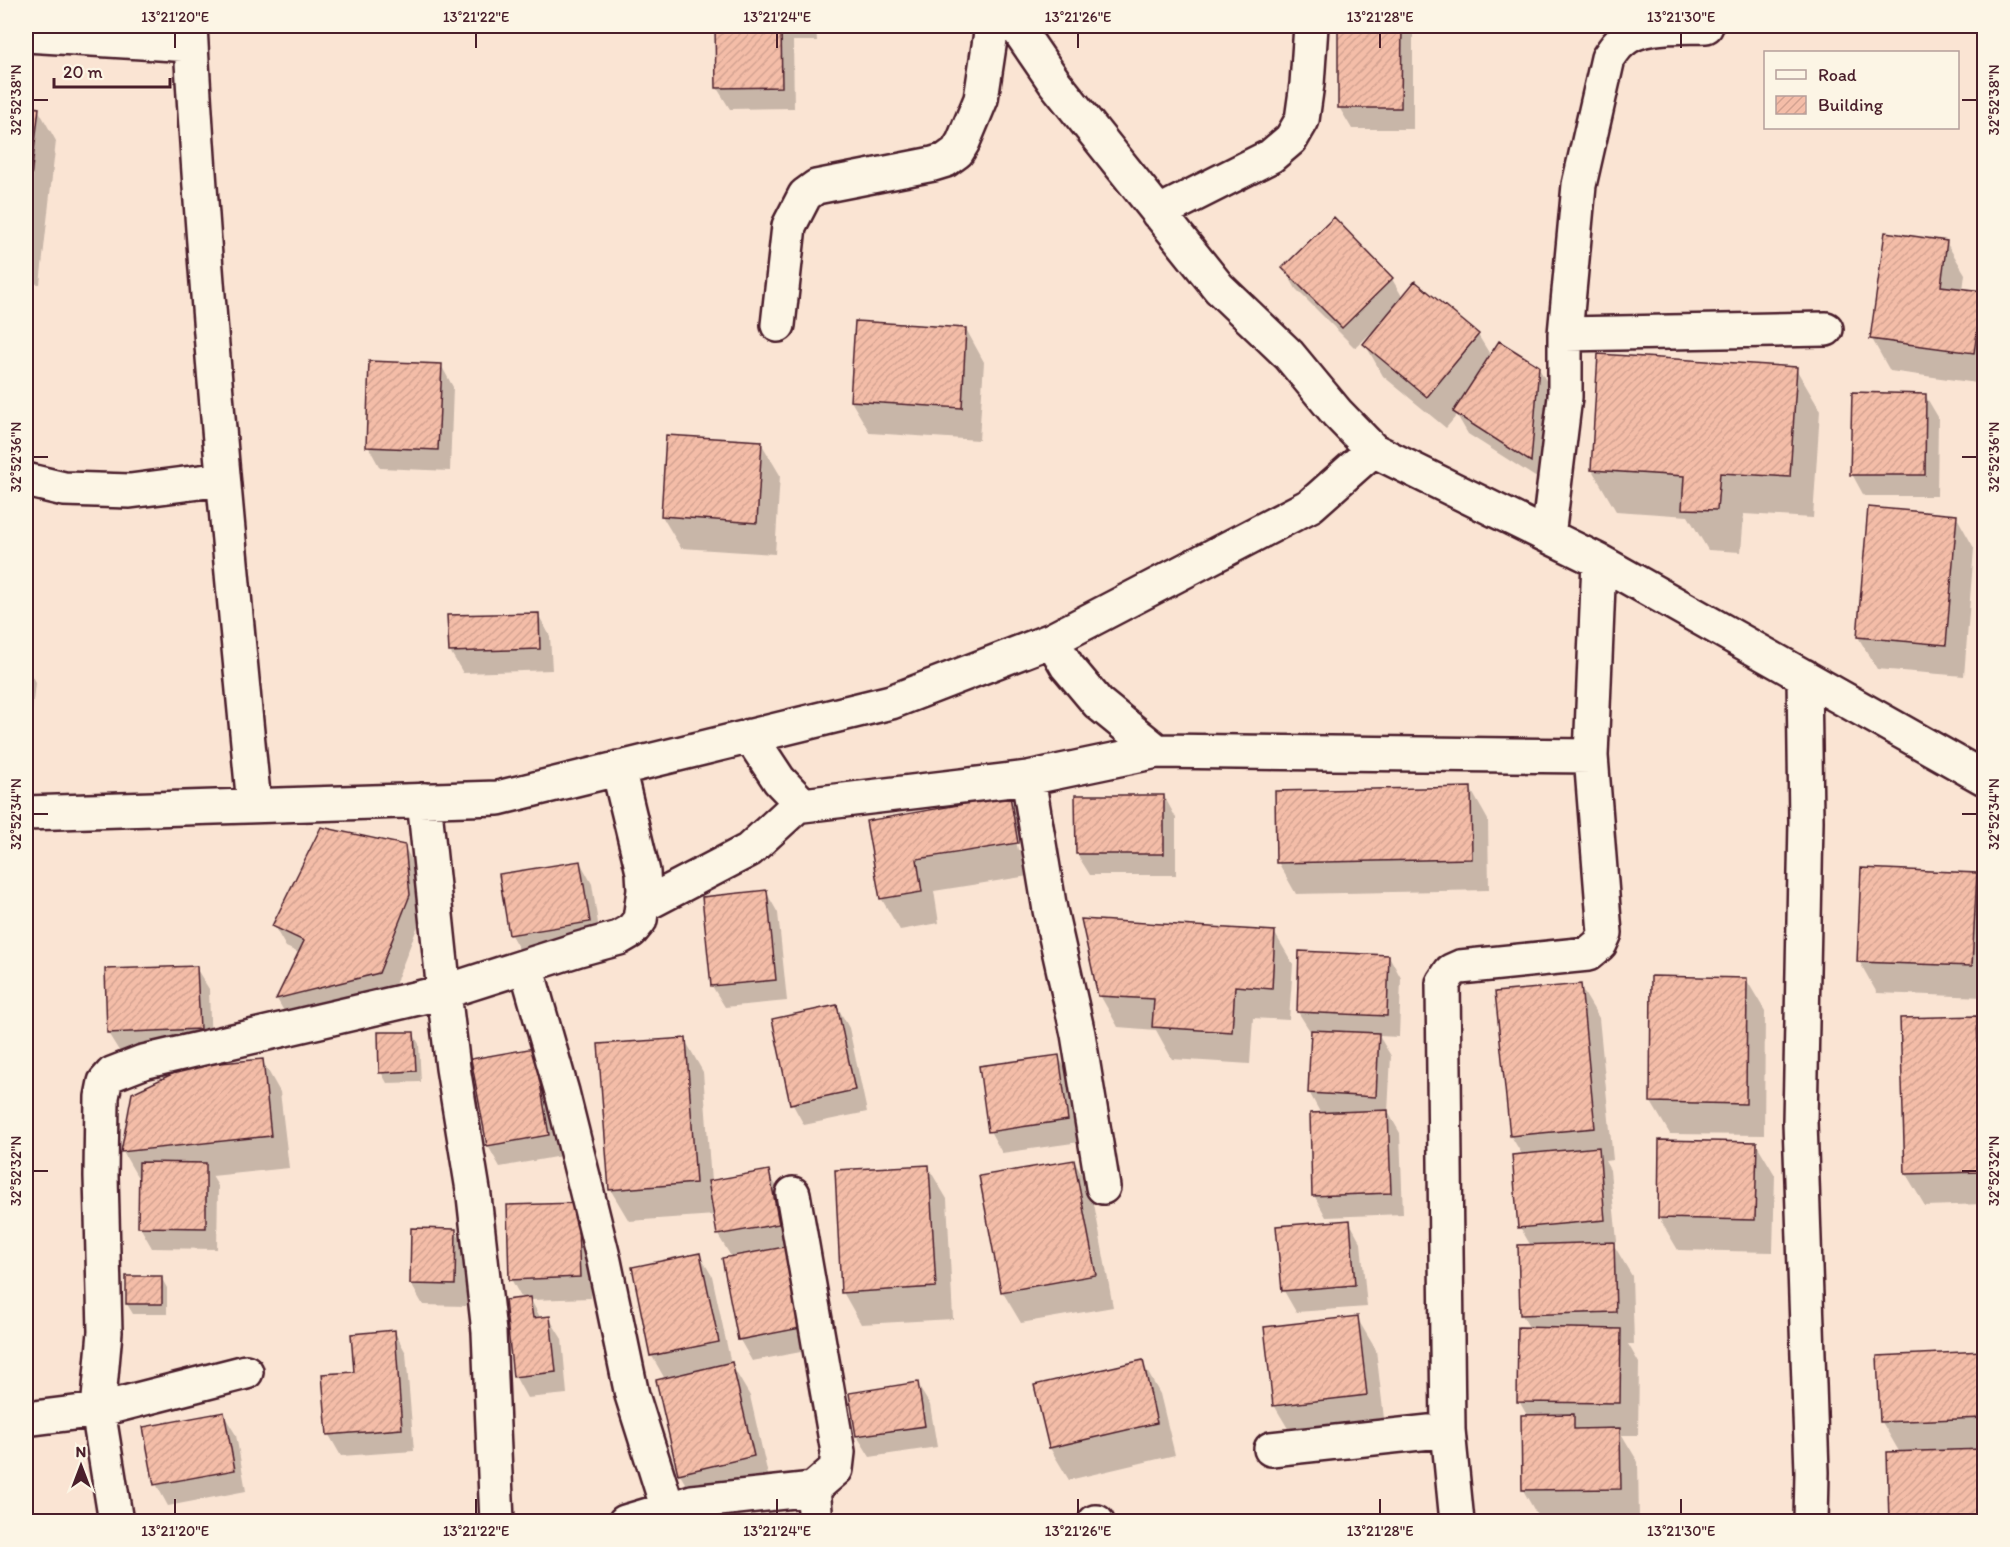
<svg xmlns="http://www.w3.org/2000/svg" width="2010" height="1547" viewBox="0 0 2010 1547" font-family="Itim,sans-serif">
<style>
.shadow{fill:#0003;fill-rule:evenodd}
.building{fill:url(#building-hatch);stroke:#4a1f2b;stroke-width:1.5}
.lines{fill:none;stroke-linecap:round;stroke-linejoin:round}
.minor-casing{stroke:#4a1f2b;stroke-width:38}
.minor{stroke:#fcf5e5;stroke-width:33}
.ticks{fill:none;stroke:#4a1f2b;stroke-width:2}
.neatline{fill:none;stroke:#4a1f2b;stroke-width:2}
.ticks-label{font-size:15px;text-anchor:middle;fill:#4a1f2b}
</style>
<defs>
<pattern id="building-hatch" width="6" height="6" patternUnits="userSpaceOnUse" patternTransform="scale(1.5)"><rect width="6" height="6" fill="#f4bda8"/><path d="M-1 1l2-2M0 6l6-6M5 7l2-2" fill="none" stroke="#d3a291"/></pattern>
</defs>
<rect width="100%" height="100%" fill="#fae4d3"/>
<filter id="ink" filterUnits="userSpaceOnUse"><feTurbulence type="fractalNoise" baseFrequency=".0167" numOctaves="2"/><feDisplacementMap in="SourceGraphic" scale="12" xChannelSelector="R" yChannelSelector="G"/><feConvolveMatrix kernelMatrix="1 2 1 2 8 2 1 2 1" color-interpolation-filters="sRGB"/></filter>
<g filter="url(#ink)">
<path class="shadow" d="M716 26H816L817 41H793L794 108 730 109 717 88Z
M1372 26H1409L1413 34V129H1352L1339 107 1372 31Z
M26 108 38 109 56 141 40 284 26 283Z
M1946 242 1965 274 1963 290 1982 293 1984 298V384L1890 371 1872 339Z
M1284 268 1392 279 1403 298 1478 335 1491 356 1538 367 1551 389 1543 482 1468 434 1457 415 1446 428 1383 376 1365 344 1374 333 1373 331 1355 348 1296 289Z
M966 329 984 362 979 440 870 433 851 401Z
M441 365 453 387 450 471 380 468 368 446Z
M1796 369 1820 410 1813 518 1744 514 1741 552 1708 550 1688 516 1616 511 1592 470Z
M1925 395 1938 417 1937 496H1864L1852 474Z
M761 443 780 475 775 554 681 548 662 516Z
M1956 516 1974 548 1964 676 1877 669 1858 637Z
M538 614 550 636 552 670 463 673 450 651Z
M26 666 35 682 26 770Z
M1470 788 1488 820 1489 890 1296 894 1278 862Z
M1164 796 1176 818V875H1090L1077 854Z
M1010 798 1028 830 1035 875 934 891 939 923 900 930 881 898 868 822ZM1014 830H1017L1021 850H1018Z
M404 846 416 868 421 918 391 995 289 1020 277 999 299 953 286 947 274 926Z
M580 862 592 884 601 943 523 956 511 935 501 875Z
M1976 874 1984 889V997L1877 993 1859 961Z
M766 892 778 913 787 1001 725 1007 712 986Z
M1274 932 1293 964 1289 1020 1253 1018 1250 1064 1172 1059 1156 1030 1118 1027 1100 995Z
M1389 956 1401 978 1399 1037 1379 1036 1391 1056 1388 1112 1400 1133 1403 1214 1326 1217 1314 1195 1321 1114 1309 1092 1312 1034 1298 1012Z
M196 968 209 989 211 1050 121 1054 108 1033Z
M1746 979 1765 1011 1764 1135 1670 1134 1651 1102Z
M1580 986 1599 1018 1613 1160 1605 1161 1610 1170 1617 1241 1612 1242 1632 1276 1634 1344H1628L1639 1363 1638 1435H1622L1638 1462 1639 1521 1541 1522 1523 1490 1522 1417H1528L1519 1401 1530 1329 1522 1315 1531 1246 1520 1227 1523 1156 1511 1136 1497 994Z
M837 1006 849 1028 867 1112 804 1125 792 1103Z
M1976 1017 1984 1031V1204L1925 1206 1906 1174Z
M413 1033 419 1044 421 1082 387 1083 381 1072Z
M685 1040 703 1072 711 1182 768 1172 781 1194 817 1349 752 1361 740 1340 732 1258 718 1235 715 1215 629 1221 610 1189Z
M533 1049 545 1071 561 1156 500 1167 488 1146Z
M1058 1056 1071 1078 1080 1142 1002 1153 990 1131Z
M262 1060 280 1092 289 1168 212 1176 218 1186 217 1249 152 1248 140 1227 141 1183 123 1152 134 1094Z
M1756 1143 1775 1175 1773 1252 1678 1250 1659 1218Z
M1074 1161 1092 1193 1113 1307 1021 1323 1002 1291Z
M928 1167 947 1199 953 1319 861 1324 843 1292Z
M509 1207 589 1226 591 1298 531 1300 541 1319 549 1318 562 1339 567 1394 527 1398 515 1376 522 1299 511 1279Z
M1349 1221 1361 1243 1367 1307 1296 1312 1284 1291Z
M455 1230 467 1252 466 1306 423 1305 411 1284Z
M699 1254 712 1276 731 1364 750 1396 771 1488 698 1505 679 1473 665 1379 652 1356Z
M161 1277 167 1288V1314H133L127 1304Z
M1357 1318 1376 1350 1385 1427 1293 1437 1274 1405Z
M394 1331 406 1353 414 1451 341 1456 329 1435 355 1373Z
M1984 1353V1522H1891L1900 1453 1882 1422 1879 1357Z
M1142 1362 1160 1394 1175 1455 1069 1480 1050 1448Z
M917 1384 930 1405 937 1447 870 1457 857 1436 850 1394Z
M223 1414 236 1435 246 1491 168 1506 156 1484Z"/>
<path class="building" d="M715 26H781L782 87 716 88Z
M1371 26H1402L1401 108H1338V30H1371Z
M26 106 39 108 26 221Z
M1334 217 1393 278 1342 328 1282 268Z
M1885 232 1947 241 1941 286 1983 291 1974 353 1870 339Z
M1415 281 1479 334 1427 397 1363 344Z
M855 321 966 328 962 408 850 401Z
M1499 341 1539 366 1531 462 1453 412Z
M1598 354 1797 367 1790 477 1720 473 1717 510 1682 509 1684 476 1591 470Z
M369 361 442 364 438 450 366 447Z
M1852 392 1926 394 1925 475H1850Z
M666 435 762 441 757 523 661 516Z
M1868 507 1957 515 1946 645 1857 637Z
M539 613 540 649 449 652 447 615Z
M1471 787 1472 859 1276 863 1275 791Z
M1075 795H1164V854H1076Z
M1010 796 1018 843 917 859 922 892 880 899 866 821Z
M321 827 405 845 410 895 379 973 276 999 304 941 272 926Z
M580 861 590 922 509 935 499 874Z
M1861 868 1977 873 1972 966 1857 962Z
M767 890 776 980 711 986 702 897Z
M1081 919 1275 931 1272 989 1235 986 1232 1032 1152 1027 1154 999 1098 996Z
M1299 951 1389 955 1387 1016 1297 1012Z
M197 966 200 1029 107 1033 105 969Z
M1651 976 1747 978 1746 1104 1650 1102Z
M1581 984 1595 1128 1510 1136 1495 992Z
M837 1005 855 1090 790 1104 772 1019Z
M1977 1016 1982 1172 1905 1174 1900 1018Z
M1311 1030 1379 1033 1376 1097 1308 1093Z
M378 1032H414L416 1071 379 1073Z
M686 1038 696 1183 609 1190 598 1044Z
M534 1048 549 1135 487 1146 471 1059Z
M1059 1055 1068 1120 988 1132 979 1066Z
M263 1059 271 1136 121 1152 132 1093 189 1066Z
M1388 1110 1391 1193 1312 1196 1310 1113Z
M1659 1140 1757 1142 1755 1220 1658 1218Z
M1599 1147 1605 1220 1518 1228 1512 1155Z
M1074 1160 1096 1275 1001 1292 979 1176Z
M139 1162 206 1163V1228L138 1227Z
M929 1165 936 1287 841 1293 835 1170Z
M769 1170 779 1224 717 1235 708 1181Z
M577 1203 580 1277 509 1280 507 1205Z
M1350 1220 1355 1285 1282 1291 1276 1226Z
M411 1228 456 1229 455 1285 410 1284Z
M1614 1242 1616 1312 1520 1315 1518 1245Z
M790 1246 806 1327 738 1340 722 1258Z
M700 1253 719 1342 650 1356 632 1267Z
M126 1276H162V1304H126Z
M530 1297 533 1318 550 1316 556 1372 513 1377 505 1300Z
M1358 1316 1367 1395 1273 1406 1264 1327Z
M1518 1327 1621 1329 1620 1403 1517 1402Z
M395 1330 402 1429 327 1435 322 1374 354 1372 351 1334Z
M1984 1351V1418L1880 1422 1877 1356Z
M1143 1360 1157 1423 1049 1448 1034 1385Z
M732 1362 754 1456 678 1474 656 1380Z
M918 1382 925 1426 856 1436 849 1393Z
M224 1412 235 1470 154 1485 143 1427Z
M1574 1414V1429L1620 1428 1621 1489 1522 1490 1521 1415Z
M1984 1449V1522H1889L1887 1452Z"/>
<g class="lines">
<g class="minor-casing">
<path id="minor" d="M190 26C204 286 229 546 254 805
M1016 26 1055 83 1219 288 1289 355 1337 413 1373 450 1599 561 1984 778
M26 35 191 45
M1158 213 1271 156 1291 139 1302 120 1307 84 1311 26
M778 325 789 226 805 195 816 187 933 164 946 160 957 152 963 142 981 99 992 26
M1565 334 1826 329
M26 480 64 489 130 491 223 479
M1548 536 1565 397V334L1579 185 1608 58C1612 53 1615 47 1620 43 1639 23 1680 27 1706 26
M1052 640 1067 666 1098 703 1157 751
M1804 676 1806 821 1800 1122 1812 1472 1811 1522
M750 736 779 780 803 805 1028 778 1157 751 1591 756 1599 561
M1028 778 1050 910 1078 1034 1103 1187
M424 800 444 992 453 1068 474 1196 489 1332 497 1522
M26 813 498 798 891 702 1052 640 1311 505 1373 450
M642 906 749 850 799 804
M526 966 562 1092 604 1261 632 1395 668 1509
M26 1419 98 1410 246 1372
M1271 1449 1448 1430
M813 1489 816 1522
M116 1522 98 1410 105 1332 101 1176 102 1097 105 1082 112 1074 143 1062 444 992 579 949 619 938 631 931 640 920 644 890 643 872 618 768
M625 1522 692 1502 813 1489 836 1469 838 1452 793 1194
M1095 1522H1097
M1457 1522 1448 1430 1443 983 1451 971 1460 967 1588 954 1600 944 1605 933 1591 756"/>
</g>
<use href="#minor" class="minor"/>
</g>
</g>
<path class="ticks" d="M175 33V48M476 33V48M777 33V48M1078 33V48M1380 33V48M1681 33V48M33 100H48M1962 100H1977M33 457H48M1962 457H1977M33 814H48M1962 814H1977M33 1171H48M1962 1171H1977M175 1499V1514M476 1499V1514M777 1499V1514M1078 1499V1514M1380 1499V1514M1681 1499V1514"/>
<rect width="2010" height="1547" fill="none" stroke="#fcf5e5" stroke-width="66"/>
<rect x="1764" y="51" width="195" height="78" fill="#fcf5e5" stroke="#b59f9b" stroke-width="1.5"/>
<rect x="1776" y="70" width="30" height="9" fill="#fcf5e5" stroke="#b59f9b" stroke-width="1.5"/>
<text x="1818" y="81" font-size="18" fill="#4a1f2b">Road</text>
<rect x="1776" y="96" width="30" height="18" fill="url(#building-hatch)" stroke="#b59f9b" stroke-width="1.5"/>
<text x="1818" y="111" font-size="18" fill="#4a1f2b">Building</text>
<g transform="translate(81 1466)" stroke="#fcf5e5" stroke-width="4.5" paint-order="stroke">
<path d="M0-4.5L10 22L0 15L-10 22Z" fill="#4a1f2b"/>
<text y="-9" font-size="16" font-weight="bold" text-anchor="middle" fill="#4a1f2b">N</text>
</g>
<path d="M54 78v9h116v-9" fill="none" stroke="#4a1f2b" stroke-width="3"/>
<text x="63" y="78" font-size="18" fill="#4a1f2b" stroke="#fcf5e5" stroke-width="4.5" paint-order="stroke">20 m</text>
<rect x="33" y="33" width="1944" height="1481" class="neatline"/>
<g class="ticks-label">
<text x="175" y="22">13°21'20"E</text>
<text x="476" y="22">13°21'22"E</text>
<text x="777" y="22">13°21'24"E</text>
<text x="1078" y="22">13°21'26"E</text>
<text x="1380" y="22">13°21'28"E</text>
<text x="1681" y="22">13°21'30"E</text>
<text transform="translate(16 100) rotate(-90)" y="5">32°52'38"N</text>
<text transform="translate(1994 100) rotate(-90)" y="5">32°52'38"N</text>
<text transform="translate(16 457) rotate(-90)" y="5">32°52'36"N</text>
<text transform="translate(1994 457) rotate(-90)" y="5">32°52'36"N</text>
<text transform="translate(16 814) rotate(-90)" y="5">32°52'34"N</text>
<text transform="translate(1994 814) rotate(-90)" y="5">32°52'34"N</text>
<text transform="translate(16 1171) rotate(-90)" y="5">32°52'32"N</text>
<text transform="translate(1994 1171) rotate(-90)" y="5">32°52'32"N</text>
<text x="175" y="1536">13°21'20"E</text>
<text x="476" y="1536">13°21'22"E</text>
<text x="777" y="1536">13°21'24"E</text>
<text x="1078" y="1536">13°21'26"E</text>
<text x="1380" y="1536">13°21'28"E</text>
<text x="1681" y="1536">13°21'30"E</text>
</g>
</svg>
